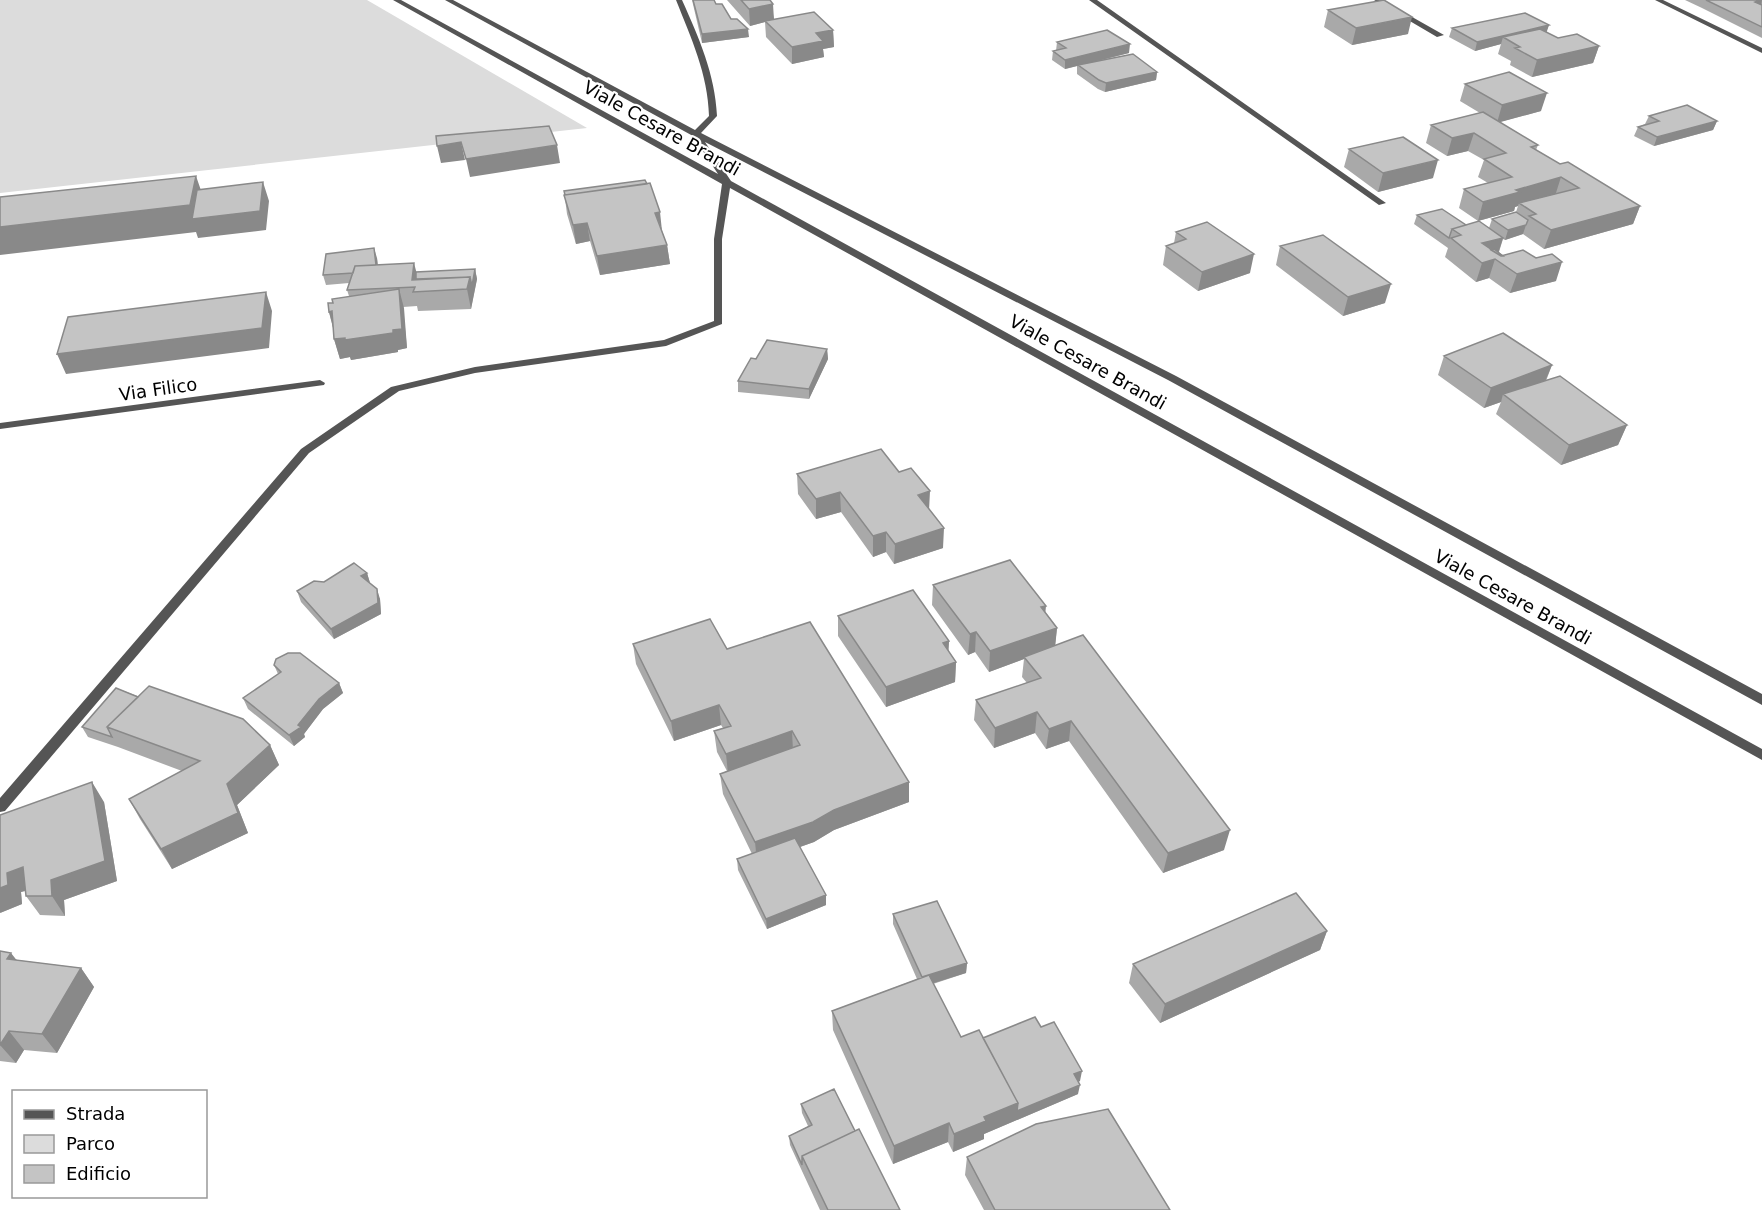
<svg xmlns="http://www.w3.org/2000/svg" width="1762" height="1210" viewBox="0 0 1762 1210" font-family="'DejaVu Sans',sans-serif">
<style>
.green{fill:#dcdcdc}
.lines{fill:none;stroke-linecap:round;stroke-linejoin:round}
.minor{fill:#555;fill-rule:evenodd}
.wall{fill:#a9a9a9}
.shaded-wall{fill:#898989}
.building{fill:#c4c4c4;stroke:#898989;stroke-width:1.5}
.labels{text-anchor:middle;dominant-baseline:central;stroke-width:4.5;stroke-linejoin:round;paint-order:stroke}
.street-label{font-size:18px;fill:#000;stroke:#fff}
</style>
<rect width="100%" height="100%" fill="#fff"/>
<path class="green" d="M0 0H367L587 128 0 193Z"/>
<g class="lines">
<path class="minor" d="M393 0H401L718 174 693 136 445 0H453L695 130 709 116C708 74 691 38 676 0H682C699 38 715 74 717 116L701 133 1176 376 1762 694V705L1168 380 705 142 731 181 1762 749V760L730 188 722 239V324L666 346 475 373 399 391 309 453 5 811 0 812V798L301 449 391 387 475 367 664 340 714 321V239L722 184Z
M1089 0H1097L1386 203 1379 205Z
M1374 0H1382L1444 35 1437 37Z
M1655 0H1663L1762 48V53Z
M320 380 325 383 324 385 0 429V423Z"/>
</g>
<path class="wall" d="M692 0H714L716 4 749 37 702 43Z
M727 0H770L774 19 833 30 834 47 823 49 824 57 792 64 766 37 765 22 750 26Z
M1685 0H1762V38L1702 8Z
M1328 10 1408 34 1352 45 1324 27Z
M1549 25 1546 32 1558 38 1599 46 1593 63 1532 77 1510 65 1511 61 1498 54 1501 44 1475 51 1449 37 1452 28Z
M1057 42 1129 53 1094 62 1157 72 1156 80 1105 92 1098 89 1077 74V66L1065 69 1052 60 1053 51H1056Z
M1465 84 1541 111 1499 122 1538 145 1536 150 1560 164 1640 206 1633 224 1544 249 1523 234 1505 240 1503 239 1499 252 1503 256 1556 281 1510 293 1489 278 1476 282 1445 257 1448 248 1414 224 1417 215 1466 225 1489 228 1492 219 1516 212 1518 206 1515 207 1514 211 1478 221 1459 208 1464 189 1488 183 1478 177 1484 160 1468 151 1447 156 1426 143 1431 125 1480 113 1460 101Z
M1649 116 1717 121 1713 130 1654 146 1634 136 1638 127 1645 124Z
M1349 149 1433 178 1378 192 1344 167Z
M564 191 662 231 667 245 670 264 600 275 590 241 576 244 567 214Z
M1176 232 1250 273 1198 291 1163 265 1166 246 1174 243Z
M1280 246 1385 303 1343 316 1276 265Z
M377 258 378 265 416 272 475 269 477 279 471 309 418 311 417 306 403 307 407 348 398 350V352L351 360 350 357 340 359 334 339 333 328 329 312 333 303 349 296 347 290 349 283 326 285 323 275Z
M827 349 828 359 809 399 738 392V381L756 359Z
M1444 356 1552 365 1546 381 1627 425 1618 445 1561 465 1496 414 1501 402 1484 408 1438 375Z
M899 472 929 509 943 548 894 564 886 552 873 557 841 512 816 519 798 494 797 474Z
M367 573 370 583 380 599 381 614 334 639 301 602 297 591 324 582Z
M933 585 1046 613 1057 628 1055 645 1224 850 1163 873 1069 741 1046 749 1035 733 994 748 974 720 976 700 1027 683 1022 677 1024 659 989 672 975 652 968 655 932 605Z
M838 616 949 641 948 650 956 662 955 682 886 707 838 636Z
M633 644 727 649 909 782V802L834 830 814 842 800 847 826 895V905L767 929 738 870 737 859 752 854 723 794 720 774 727 771 717 752 714 731 723 728 721 725 674 741 636 664Z
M274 665 339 683 343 693 323 709 304 734 305 737 294 746 248 709 243 698 278 674Z
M116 688 270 745 279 765 237 805 248 833 172 869 140 819 129 799 182 771 118 747 88 737 82 727Z
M104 802 117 881 64 900 65 916 40 915 26 896V891L21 892 22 904 0 913Z
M893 914 967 963 966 973 933 984 961 1037 983 1038 1041 1027 1080 1081 1078 1082V1094L984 1134V1139L953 1152 948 1142 893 1164 833 1030 832 1011 917 979 893 924Z
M1327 931 1320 950 1160 1023 1129 983 1133 964Z
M0 951 17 960 81 968 94 987 57 1053 24 1050 16 1063 0 1061Z
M801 1104 855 1131 900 1210H820L790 1145 789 1136 808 1126 802 1113Z
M967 1157 1170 1210H984L965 1175Z"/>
<path class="shaded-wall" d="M1760 0H1762L1761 7 1755 2Z
M773 4 774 20 765 21V22L750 26 749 9Z
M1412 17 1408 34 1352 45 1356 28Z
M1549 25 1546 34 1503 37 1501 44 1475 51 1477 42Z
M748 29 749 37 702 43V34Z
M833 30 834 47 823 49 824 57 792 64V47L816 33Z
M1130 44 1129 53 1065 69V60Z
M1599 46 1593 63 1532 77 1537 60Z
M1157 72 1156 80 1105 92 1106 83Z
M1547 93 1541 111 1497 123 1502 105Z
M1717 121 1713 130 1654 146 1657 137Z
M1474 133 1468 151 1447 156 1452 138Z
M461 142 465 160 441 163 437 146Z
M557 145 560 163 470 177 466 159Z
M1438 160 1433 178 1378 192 1383 173Z
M196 176 205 202 263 182 269 201 266 230 198 238 196 232 0 255V227Z
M1561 177 1555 196 1519 203 1518 206 1515 207 1514 211 1478 221 1483 202 1516 190Z
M1640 206 1633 224 1544 249 1551 230Z
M660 212 662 231 655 213Z
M587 223 590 241 576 244 573 225Z
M1526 225 1523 234 1505 240 1508 230Z
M1503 238 1497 257 1482 243Z
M667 245 670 264 600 275 597 256Z
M374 248 377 258 379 282 377 272Z
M1254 254 1250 273 1198 291 1202 272Z
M1495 259 1489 278 1476 282 1482 263Z
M1562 262 1556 281 1510 293 1517 274Z
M414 263 419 282 412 280Z
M475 269 477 279 471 309 467 289 470 277Z
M1391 284 1385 303 1343 316 1348 297Z
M399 289 404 308 407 348 398 350V352L351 360 350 357 340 359 334 339Z
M266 292 272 311 269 348 66 374 57 354Z
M332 311 334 331 329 312Z
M827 349 828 359 809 399V389Z
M1552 365 1544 384 1503 394 1501 402 1484 408 1491 388Z
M1627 425 1618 445 1561 465 1569 445Z
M930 491 929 511 918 495Z
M840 492 841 512 816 519V499Z
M944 528 943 548 894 564 895 544Z
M886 532V552L873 557V536Z
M367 573 370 583 361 576Z
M377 589 380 599 381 614 334 639 331 629Z
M1046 606 1044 626 1041 607Z
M1057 628 1055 648 1024 657V659L989 672 990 651Z
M976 632 975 652 968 655 970 634Z
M949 641 948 662 943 643Z
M956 662 955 682 886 707V687Z
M339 683 343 693 323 709 304 734 305 737 294 746 289 735 319 699Z
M719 705 721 725 674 741 671 721Z
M1037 712 1035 733 994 748 995 728Z
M1071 721 1069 741 1046 749 1049 729Z
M792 731 793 751 728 774 726 754Z
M270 745 279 765 237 805 248 833 172 869 161 849 227 784Z
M92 782 104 802 117 881 64 900 65 916 52 896 51 880Z
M909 782V802L834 830 814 842 757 862 755 842 834 810Z
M1230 830 1224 850 1163 873 1168 853Z
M23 867 36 887 21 892 22 904 0 913V888L7 873Z
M826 895V905L767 929 766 919Z
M1327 931 1320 950 1160 1023 1165 1004Z
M11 953 26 972 7 959Z
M967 963 966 973 921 987 922 977Z
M81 968 94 987 57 1053 42 1034Z
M9 1031 24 1050 16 1063 0 1045Z
M1082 1071 1080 1081 1073 1084 1074 1074Z
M1080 1085 1078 1094 984 1134V1139L953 1152 954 1134 984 1117 1018 1103Z
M949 1123 948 1142 893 1164 894 1146Z"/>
<path class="building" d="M693 0H714L716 4H722L731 19H737L748 29 702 34Z
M741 0H770L773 4 749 9Z
M1384 0 1412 17 1356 28 1328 10Z
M1706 0H1760L1755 2 1762 5V27Z
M814 12 833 30 816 33 823 41 792 47 765 21Z
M1525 13 1549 25 1477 42 1452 28Z
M1540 29 1558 38 1577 34 1599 46 1537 60 1515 48 1520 47 1503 37Z
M1107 30 1130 44 1065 60 1053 51 1066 48 1057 42Z
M1133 54 1157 72 1106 83 1099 80 1078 65Z
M1509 72 1547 93 1502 105 1465 84Z
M1687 105 1717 121 1657 137 1638 127 1659 121 1649 116Z
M1483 112 1538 145 1531 147 1560 164 1568 162 1640 206 1551 230 1529 216 1536 214 1519 203 1579 188 1561 177 1516 190 1520 192 1483 202 1464 189 1512 177 1484 159 1506 153 1474 133 1452 138 1431 125Z
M549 126 557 145 466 159 461 142 437 146 436 136Z
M1403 137 1438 160 1383 173 1349 149Z
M196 176 190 205 0 227V197Z
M645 180 647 184 565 195 564 191Z
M263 182 260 211 192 219 197 190Z
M650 183 660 212 655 213 667 245 597 256 587 223 573 225 564 195Z
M1442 209 1466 225 1452 229 1449 238 1417 215Z
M1516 212 1528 220 1526 225 1508 230 1492 219Z
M1479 221 1503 238 1482 243 1501 256 1523 250 1536 258 1552 254 1562 262 1517 274 1495 259 1482 263 1451 238 1461 235 1452 229Z
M1207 222 1254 254 1202 272 1166 246 1186 239 1176 232Z
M1323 235 1391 284 1348 297 1280 246Z
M374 248 376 265 355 266 353 273 323 275 326 254Z
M1494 249 1503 256H1501L1491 250Z
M414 263 412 280 470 277 467 289 413 292 415 287 347 290 355 266Z
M475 269 472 286 470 277 416 279V272Z
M399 289 402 329 393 330V333L345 340V338L334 339 332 311 329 312 328 303H333L332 299Z
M266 292 262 328 57 354 68 317Z
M1503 333 1552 365 1491 388 1444 356Z
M767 340 827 349 809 389 738 381 751 358 756 359Z
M1560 376 1627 425 1569 445 1503 394Z
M881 449 899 472 911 468 930 491 918 495 944 528 895 544 886 532 873 536 840 492 816 499 797 474Z
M1010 560 1046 606 1041 607 1057 628 990 651 976 632 970 634 933 585Z
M354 563 367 573 361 576 377 589 378 603 331 629 297 591 314 581 324 582Z
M913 590 949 641 943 643 956 662 886 687 838 616Z
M710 619 727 649 810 622 909 782 834 810 813 822 755 842 720 774 800 745 792 731 726 754 714 731 731 726 719 705 671 721 633 644Z
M1083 635 1230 830 1168 853 1071 721 1049 729 1037 712 995 728 976 700 1041 678 1024 657Z
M288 653H300L339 683 319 699 298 725 301 727 289 735 243 698 281 672 274 665 276 659Z
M149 686 243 719 270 745 227 784 238 813 161 849 129 799 200 761 107 727Z
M116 688 138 697 107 727 112 737 82 727Z
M92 782 105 861 51 880 52 896H26L23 867 7 873 8 885 0 888V815Z
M795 838 826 895 766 919 737 859Z
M1296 893 1327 931 1165 1004 1133 964Z
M937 901 967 963 922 977 893 914Z
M0 951 11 953 7 959 81 968 42 1034 9 1031 0 1045Z
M929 975 961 1037 979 1030 1018 1103 984 1117 986 1121 954 1134 949 1123 894 1146 832 1011Z
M1035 1017 1041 1027 1054 1022 1082 1071 1074 1074 1080 1085 1017 1111 1018 1103 983 1038Z
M834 1089 855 1131 802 1156V1165L789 1136 812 1125 801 1104Z
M1108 1109 1170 1210H995L967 1157 1036 1124Z
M859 1129 900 1210H828L802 1156Z"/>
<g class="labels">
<g class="street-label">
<text transform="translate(662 128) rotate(29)">Viale Cesare Brandi</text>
<text transform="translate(1088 362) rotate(29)">Viale Cesare Brandi</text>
<text transform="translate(158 389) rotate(-8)">Via Filico</text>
<text transform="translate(1513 597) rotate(29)">Viale Cesare Brandi</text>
</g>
</g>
<rect x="12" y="1090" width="195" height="108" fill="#ffffff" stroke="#999999" stroke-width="1.5"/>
<rect x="24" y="1110" width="30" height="9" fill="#555555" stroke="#999999" stroke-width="1.5"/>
<text x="66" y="1120" font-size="18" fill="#000000">Strada</text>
<rect x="24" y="1135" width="30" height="18" fill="#dcdcdc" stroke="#999999" stroke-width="1.5"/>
<text x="66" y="1150" font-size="18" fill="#000000">Parco</text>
<rect x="24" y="1165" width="30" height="18" fill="#c4c4c4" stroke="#999999" stroke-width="1.5"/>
<text x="66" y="1180" font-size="18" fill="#000000">Edificio</text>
</svg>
